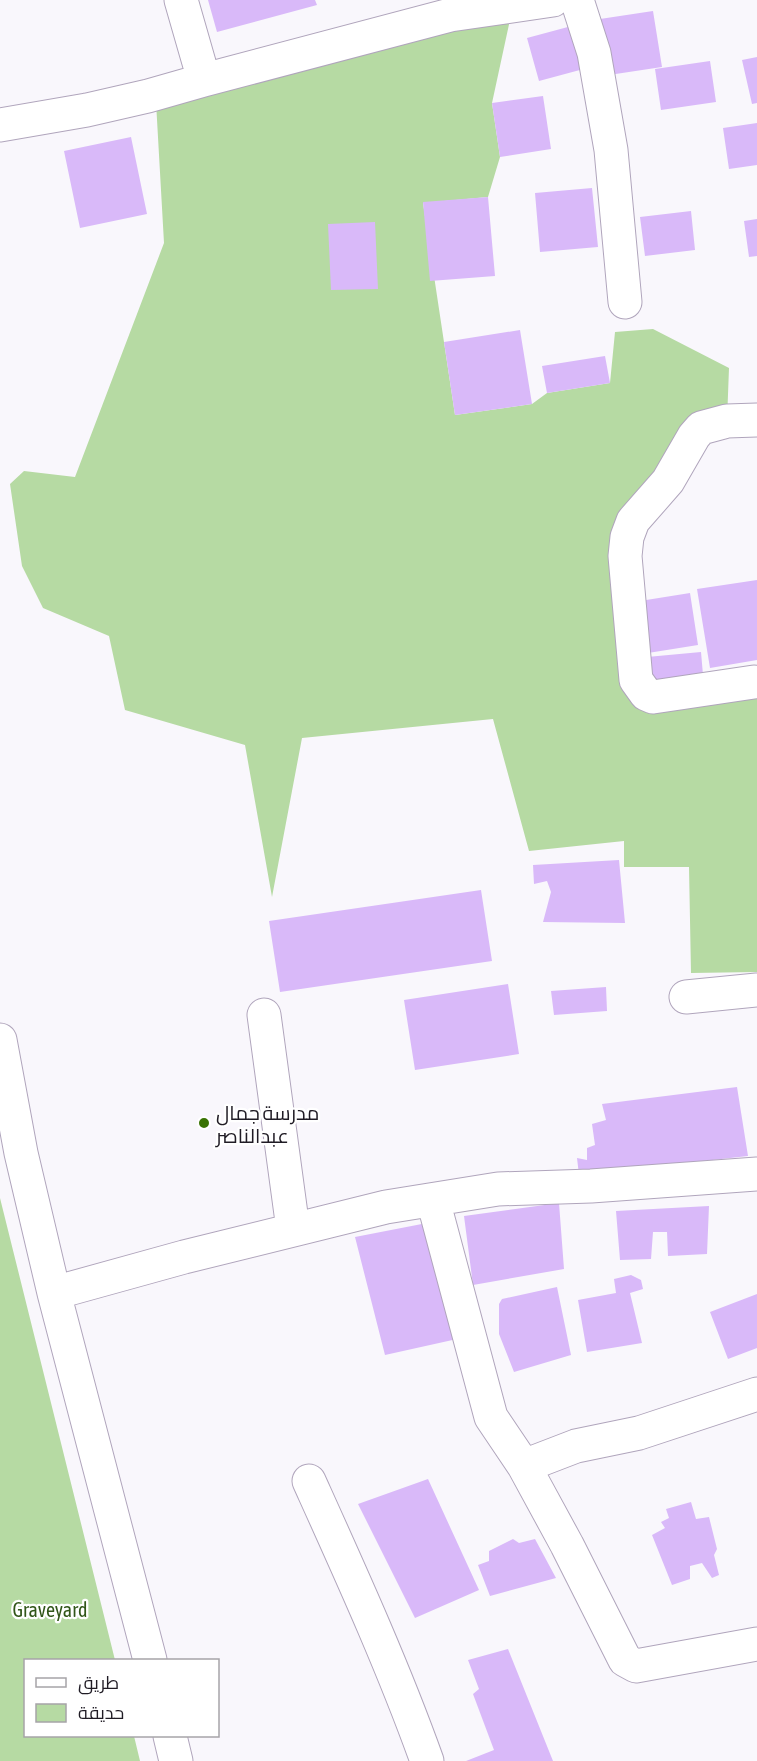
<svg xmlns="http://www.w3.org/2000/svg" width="757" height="1761" viewBox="0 0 757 1761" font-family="'Asap Condensed',Cairo,sans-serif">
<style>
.green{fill:#b6daa3}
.building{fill:#d9b9f9}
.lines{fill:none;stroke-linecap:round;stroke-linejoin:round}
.minor-casing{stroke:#b0a5bc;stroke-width:35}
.minor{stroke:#fff;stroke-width:33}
.poi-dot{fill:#397303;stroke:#fff;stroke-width:2}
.labels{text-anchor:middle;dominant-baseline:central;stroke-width:4.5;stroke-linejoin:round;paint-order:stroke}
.poi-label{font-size:20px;fill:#201c25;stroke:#fff;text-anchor:start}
.park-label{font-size:20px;fill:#315619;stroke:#fff}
</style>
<rect width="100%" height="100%" fill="#f9f7fc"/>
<path class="green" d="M513 6 492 103 500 157 488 197 423 203 455 415 532 404 547 393 610 383 615 332 653 329 729 368 727 421 694 436 625 556 646 694 757 678V972L691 973 689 867H624V841L529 851 493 719 302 738 272 897 245 745 125 710 109 636 43 608 22 566 10 484 24 471 75 477 164 243 156 102Z
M0 1198 115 1660H26V1736H134L140 1761H0Z"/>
<path class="building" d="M208 0H315L317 5 217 32Z
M653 11 662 67 609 75 600 19Z
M579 24 591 67 539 81 527 38Z
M757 57V103L752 104 742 60Z
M710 61 716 102 661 110 655 69Z
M543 96 551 149 500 157 492 103Z
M757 123V165L729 169 723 128Z
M131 137 147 214 80 228 64 151Z
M592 188 598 247 540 252 535 193Z
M488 197 495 276 430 281 423 202Z
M691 211 695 250 645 256 640 217Z
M757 219V256L749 257 744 221Z
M375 222 378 289 331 290 328 224Z
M520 330 532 404 455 415 444 342Z
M605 356 610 383 547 393 542 366Z
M757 580V660L710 668 697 589Z
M690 593 698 645 648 653 640 601Z
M701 652 703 675 649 681 647 657Z
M619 860 625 923 543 922 551 892 547 881 534 884 533 865Z
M481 890 492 961 280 992 269 921Z
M508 984 519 1054 415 1070 404 1000Z
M606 987 607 1011 554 1015 551 991Z
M737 1087 748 1156 579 1175 577 1158 587 1160V1148L595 1145 592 1124 606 1120 602 1104Z
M559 1203 564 1269 473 1285 464 1216Z
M709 1206 707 1254 668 1256 667 1232H653L651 1259 620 1260 616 1211Z
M427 1223 457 1339 385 1355 355 1237Z
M631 1275 641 1280 643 1289 630 1293 642 1343 587 1352 578 1300 616 1293 614 1279Z
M557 1287 571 1355 514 1372 499 1334V1304L502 1299Z
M757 1294V1348L728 1359 710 1312Z
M428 1479 479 1590 415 1618 358 1504Z
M691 1502 696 1519 709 1517 717 1549 714 1555 719 1575 712 1578 702 1563 690 1566V1579L672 1585 652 1535 665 1528 661 1522 669 1518 666 1509Z
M513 1539 519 1543 535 1539 556 1578 490 1596 478 1565 489 1561V1551Z
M508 1649 553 1761H466L494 1750 473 1694 479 1689 468 1660Z"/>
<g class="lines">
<g class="minor-casing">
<path id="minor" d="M181 0 204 80
M577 0 594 53 611 150 625 302
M0 125 87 110 148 96 204 80 450 15 553 0
M754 682 653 697 646 694 636 680 625 556 627 537 633 521 668 481 694 436 701 428 727 421 757 420
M686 997 757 990
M264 1015 293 1229
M0 1040 21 1153 54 1293 150 1660
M433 1200 491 1417 524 1466 567 1545 625 1660 636 1666 757 1644
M54 1293 184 1257 386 1207 498 1189 591 1186 757 1174
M524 1466 576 1446 639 1433 757 1394
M309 1481C351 1574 393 1666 427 1761
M170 1736 176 1761"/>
</g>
<use href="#minor" class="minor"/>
</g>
<circle class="poi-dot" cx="204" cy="1123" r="6"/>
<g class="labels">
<g class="poi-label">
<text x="216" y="1112">مدرسة جمال<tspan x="216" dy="23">عبدالناصر</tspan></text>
</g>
<g class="park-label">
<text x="50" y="1609">Graveyard</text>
</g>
</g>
<rect x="24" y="1659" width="195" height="78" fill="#ffffff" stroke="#a6a4a8" stroke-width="1.5"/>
<rect x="36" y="1678" width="30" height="9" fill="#ffffff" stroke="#a6a4a8" stroke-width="1.5"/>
<text x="78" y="1689" font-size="18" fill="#201c25">طريق</text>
<rect x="36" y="1704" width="30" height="18" fill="#b6daa3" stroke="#a6a4a8" stroke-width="1.5"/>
<text x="78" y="1719" font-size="18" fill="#201c25">حديقة</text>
</svg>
